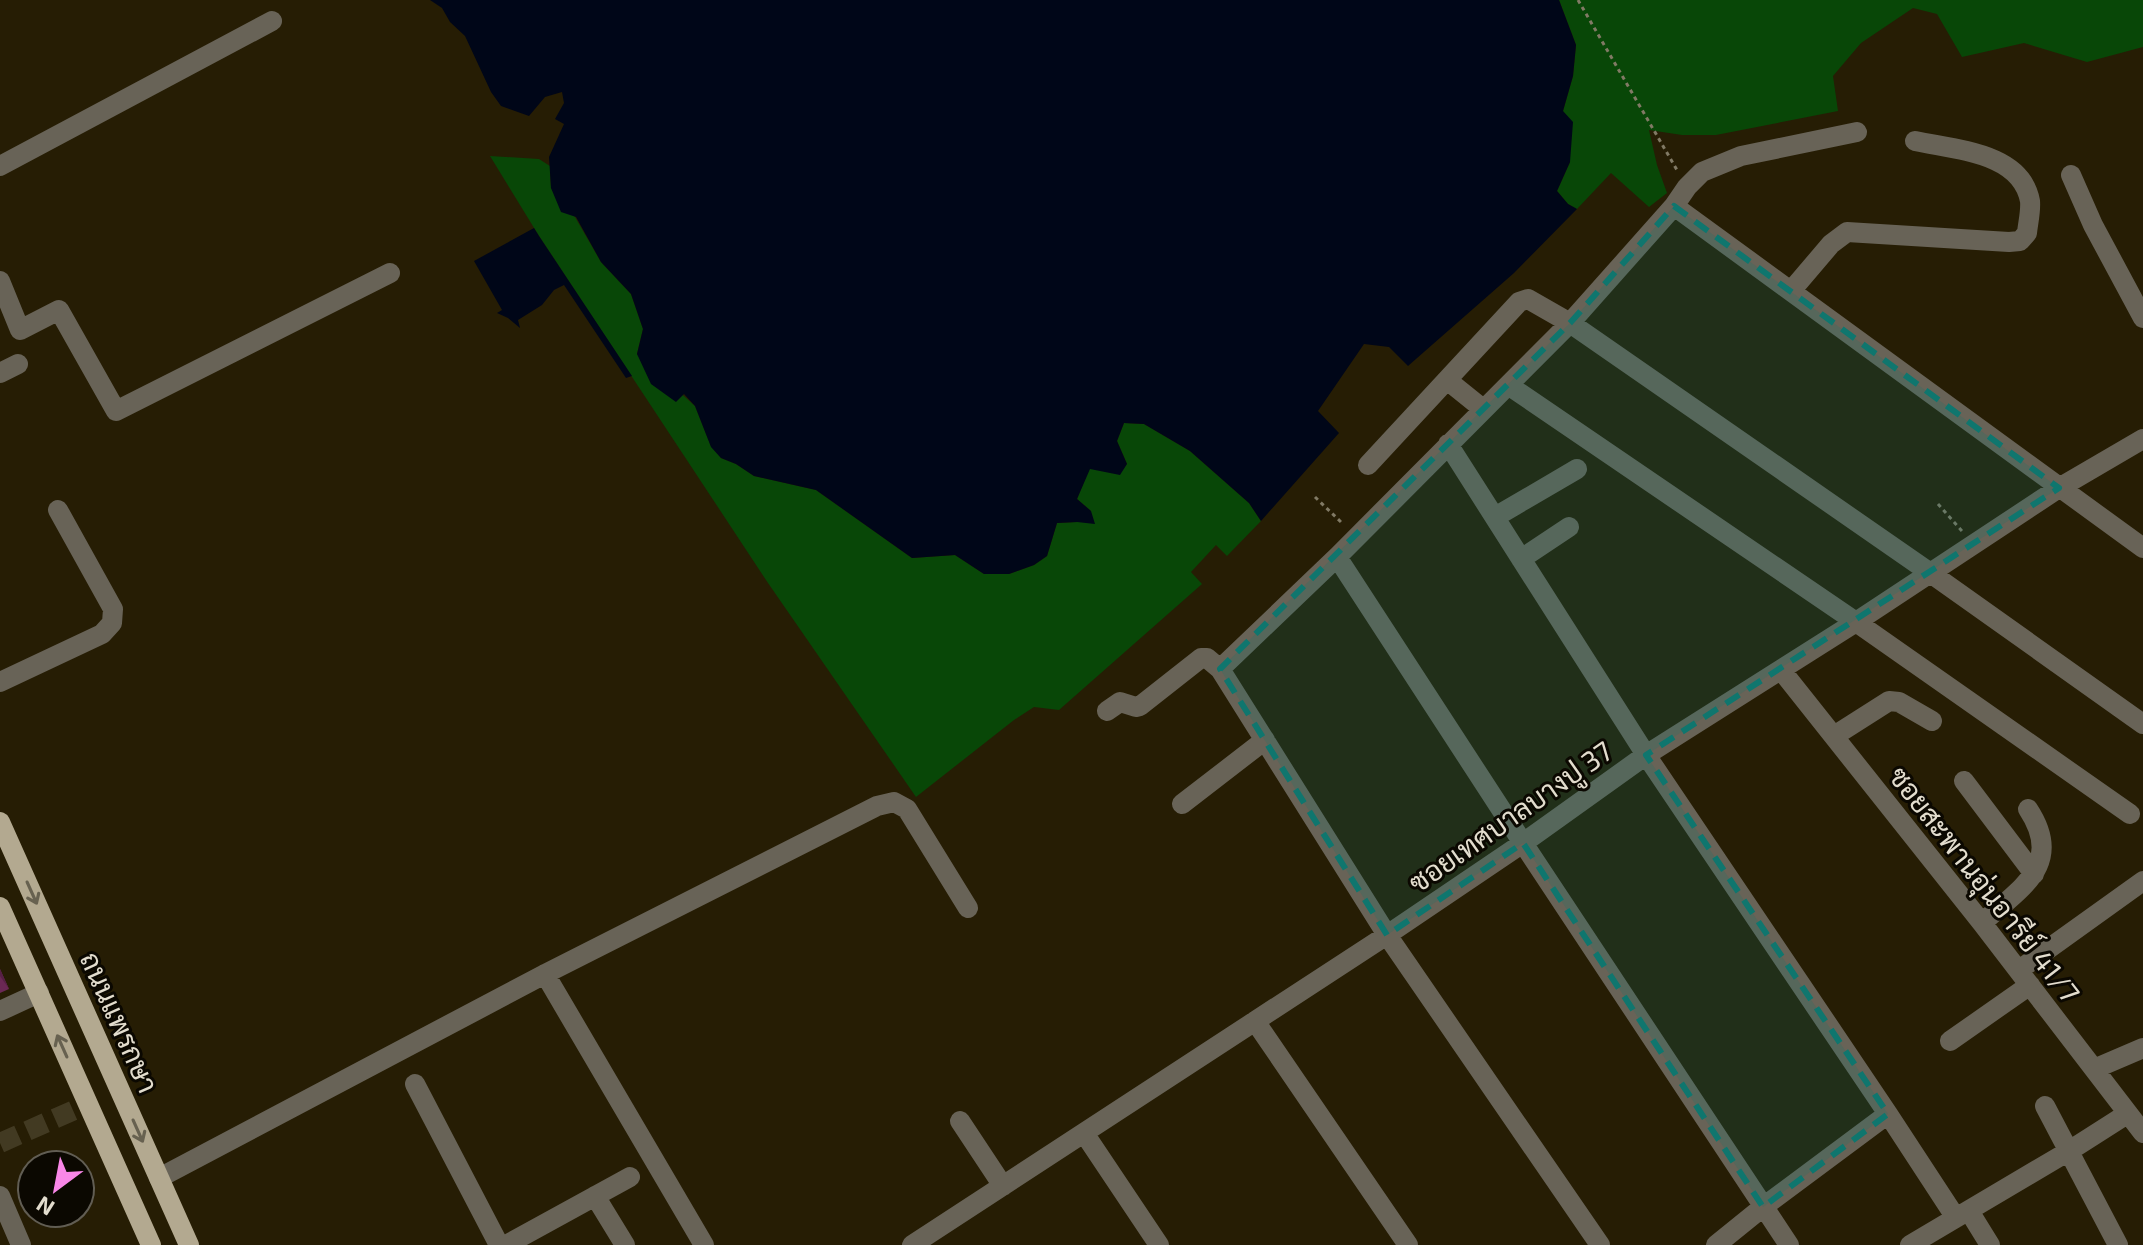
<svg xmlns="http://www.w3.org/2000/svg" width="2143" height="1245" viewBox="0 0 2143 1245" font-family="'Exo 2',Sarabun,sans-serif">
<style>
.green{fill:#084707}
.water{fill:#000618}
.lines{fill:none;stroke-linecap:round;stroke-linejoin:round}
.minor-tunnel{stroke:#423a22;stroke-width:20;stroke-dasharray:20 10;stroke-linecap:butt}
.path{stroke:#817a65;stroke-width:3;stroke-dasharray:4 4;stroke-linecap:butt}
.minor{stroke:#686357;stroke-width:20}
.major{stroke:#b3a990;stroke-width:20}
.wall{fill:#6a2854}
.shaded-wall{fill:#562045}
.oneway{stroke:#676150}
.marked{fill:#0f766e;fill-opacity:0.2;stroke:#0f766e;stroke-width:6;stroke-dasharray:16 10;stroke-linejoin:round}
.labels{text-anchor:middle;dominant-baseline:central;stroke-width:6;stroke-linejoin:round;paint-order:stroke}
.street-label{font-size:28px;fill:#e3ddce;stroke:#0b0801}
</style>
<rect width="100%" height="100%" fill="#261d04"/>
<path class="green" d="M1559 0H2143V47L2087 62 2024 43 1962 57 1937 14 1913 8 1861 43 1833 76 1838 111 1716 135H1682L1649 130 1657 165 1667 193 1649 207 1611 173 1577 209 1568 204 1557 191 1570 162 1563 111 1573 76 1576 45Z
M490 156 539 159 550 166 551 188 575 217 601 262 631 294 643 329 637 354 695 406 711 446 721 458 736 464 754 476 816 490 912 558 955 555 984 574H1009L1034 565 1047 556 1057 523 1077 522 1091 511 1077 499 1089 469 1127 464 1117 441 1124 423 1144 424 1190 451 1249 503 1261 521 1227 556 1216 545 1191 572 1202 584 1059 710 1034 707 1014 720 916 797 768 583 539 236Z"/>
<path class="water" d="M430 0H1559L1576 45 1573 76 1563 111 1573 122 1570 162 1557 191 1568 204 1577 209 1514 273 1408 366 1389 347 1364 344 1318 411 1339 433 1261 521 1249 503 1190 451 1144 424 1124 423 1117 441 1127 464 1120 475 1090 469 1077 499 1091 511 1095 524 1077 522 1057 523 1047 556 1034 565 1009 574H984L955 555 912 558 816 490 754 476 736 464 721 458 711 447 695 406 684 394 676 402 651 384 637 354 643 329 631 294 601 262 576 217 561 212 551 188 549 157 564 124 555 119 564 103 562 92 545 97 529 116 501 106 491 92 465 36 450 22 442 8Z
M534 228 539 236 632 376 626 378 564 285 554 290 542 305 518 320 520 328 508 318 497 313 502 310 474 261Z"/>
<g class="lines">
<path class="minor-tunnel" d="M0 1143 88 1104"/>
<path class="path" d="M1578 0 1677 170
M1315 497 1342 523
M1938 504 1962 531"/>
<path class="minor" d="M0 166 272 21
M2071 175 2093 225 2143 318
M1674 206 2143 548
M0 281 20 330 59 310 116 411 390 273
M1791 291 1831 244 1847 232 2009 242 2020 241 2027 233C2028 223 2031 211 2030 201 2021 152 1955 150 1915 141
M0 373 18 364
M1447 380 1483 409
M1508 385 1856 622 2130 814
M1448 444 1646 755 1888 1114 1956 1218
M1368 465 1519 302 1528 299 1570 323 1929 572 2143 724
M1495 517 1577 469
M1337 557 1523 843 1789 1245
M1521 559 1569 527
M1220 669 1337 557 1570 323 1674 206 1687 187 1702 172 1741 156 1857 132
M1781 670 1982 923 2143 1133
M0 682 102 634 112 623 113 609 58 510
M1107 711 1120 702 1136 707 1140 706 1201 658H1207L1220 669 1387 935 1600 1245
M1834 736 1889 701 1899 702 1932 721
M1964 781 2034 874
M1182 804 1265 740
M1982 923C2020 888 2065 865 2028 809
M2019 970 2143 881
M545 974 704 1245
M0 1011 39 993
M1255 1021 1408 1245
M1950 1041 2030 985
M2094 1069 2143 1048
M415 1084 499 1245
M2045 1106 2118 1245
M960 1121 1003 1186
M1084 1133 1159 1245
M159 1178 545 974 877 806 894 802 907 809 968 908
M0 1196 21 1245
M595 1196 625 1245
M1969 1211 1990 1245
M506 1245 630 1177
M912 1245 1387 935 1523 843 1646 755 1856 622 2059 488 2143 439
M1716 1245 1763 1207 1888 1114
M1910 1245 2069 1151 2127 1114"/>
<path class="major" d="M0 822 189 1245
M0 907 151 1245"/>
</g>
<path class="wall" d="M0 969 9 989 0 993Z"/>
<path class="shaded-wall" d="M0 969 9 989 0 976Z"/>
<defs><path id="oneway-shaft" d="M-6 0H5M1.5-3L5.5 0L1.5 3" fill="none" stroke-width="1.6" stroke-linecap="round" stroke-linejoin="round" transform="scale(2)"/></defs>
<g class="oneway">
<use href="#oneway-shaft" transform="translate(32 893) rotate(66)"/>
<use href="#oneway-shaft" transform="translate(62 1046) rotate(-114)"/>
<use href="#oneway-shaft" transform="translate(138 1131) rotate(66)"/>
</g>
<path class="marked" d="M1674 206 2059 488 1646 755 1888 1114 1763 1207 1523 843 1387 935 1220 669 1570 323Z"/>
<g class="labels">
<g class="street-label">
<text transform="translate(1510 816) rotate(-35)">ซอยเทศบาลบางปู 37</text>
<text transform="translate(1985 884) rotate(52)">ซอยสะพานอุ่นอารีย์ 41/7</text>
<text transform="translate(120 1022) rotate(66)">ถนนแพรกษา</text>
</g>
</g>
<g transform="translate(56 1189) rotate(212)"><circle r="38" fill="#0b0801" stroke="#615d53" stroke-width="2"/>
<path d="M0-6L14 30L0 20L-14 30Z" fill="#f987e8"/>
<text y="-12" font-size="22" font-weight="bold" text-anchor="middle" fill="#e3ddce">N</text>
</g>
</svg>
